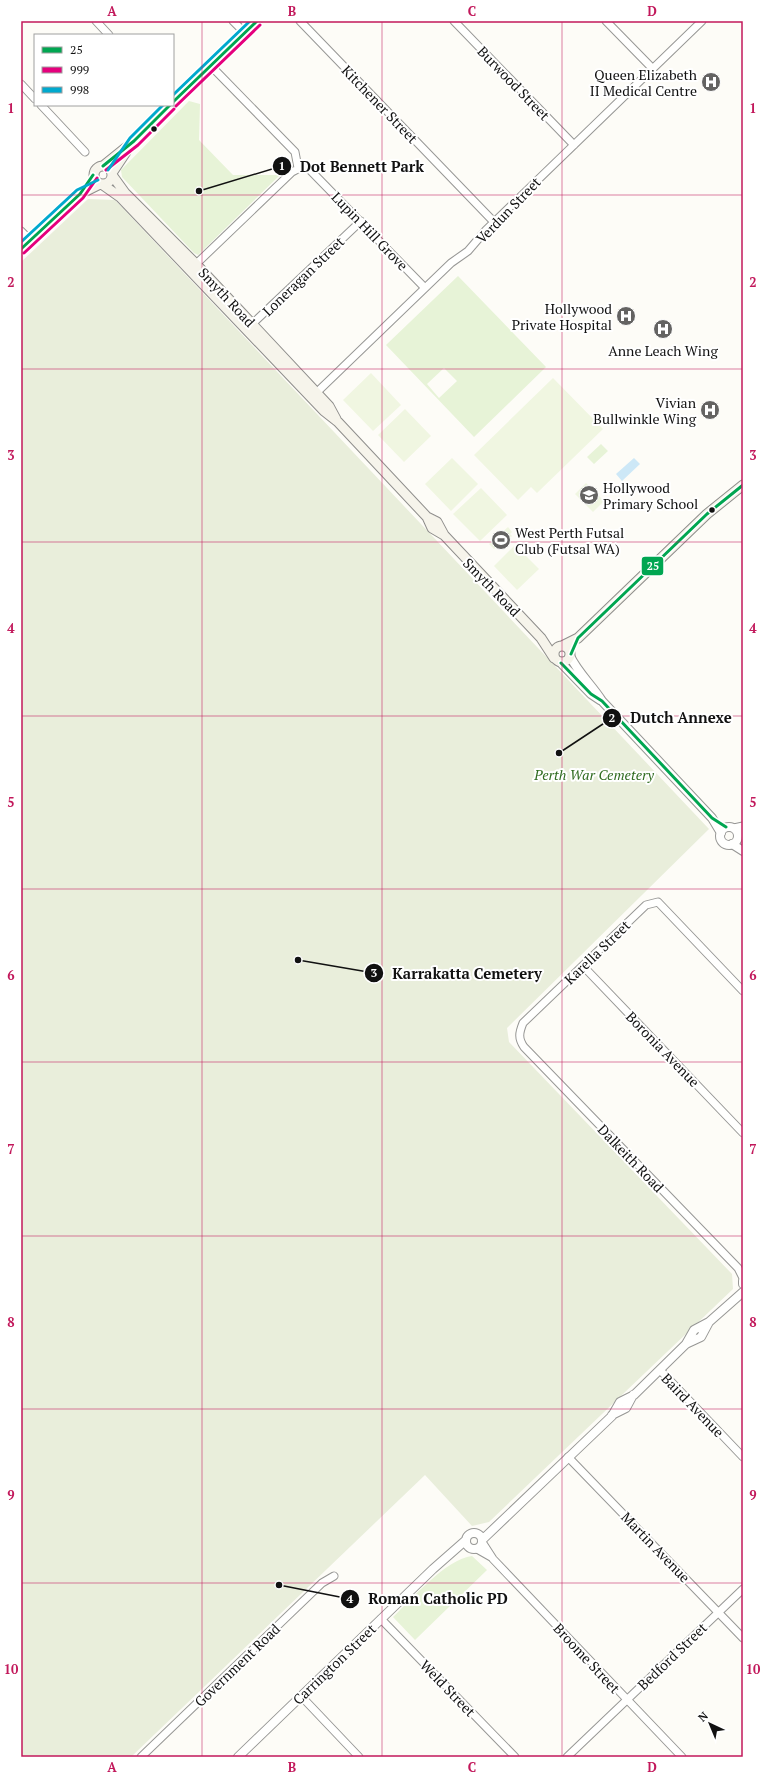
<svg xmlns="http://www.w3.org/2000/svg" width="764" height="1778" viewBox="0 0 764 1778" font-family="'PT Serif',serif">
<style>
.green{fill:#e7f3d7;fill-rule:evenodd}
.cemetery{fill:#e9eedb}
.pitch{fill:#f0f6e1}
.water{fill:#cde8f7}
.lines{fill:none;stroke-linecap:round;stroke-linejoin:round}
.minor-casing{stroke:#979795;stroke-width:9}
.tertiary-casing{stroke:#979795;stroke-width:10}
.secondary-casing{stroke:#8e8d8b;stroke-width:11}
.minor{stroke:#fffffe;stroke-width:7}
.tertiary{stroke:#fffffe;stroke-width:8}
.secondary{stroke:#f6f4eb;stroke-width:9}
.bus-1-casing{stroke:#fff;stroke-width:6}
.bus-2-casing{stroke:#fff;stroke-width:6}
.bus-3-casing{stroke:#fff;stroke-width:6}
.bus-1{stroke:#00a651;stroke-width:3}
.bus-2{stroke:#e5007d;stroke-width:3}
.bus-3{stroke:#00a9ce;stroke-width:3}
.grid{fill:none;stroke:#c2185b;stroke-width:1;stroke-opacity:0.55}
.bus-dot{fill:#111;stroke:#fff;stroke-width:1.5}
.labels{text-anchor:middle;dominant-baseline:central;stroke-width:4;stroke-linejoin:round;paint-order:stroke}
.poi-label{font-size:14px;fill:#111;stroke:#fff;text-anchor:end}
.street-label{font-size:14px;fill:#111;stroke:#fff}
.park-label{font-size:14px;font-style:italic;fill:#2f6b1f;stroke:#fff}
.leader{fill:none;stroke:#111;stroke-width:1.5}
.callout-dot{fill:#111;stroke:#fff;stroke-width:1.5}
.mark-label{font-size:12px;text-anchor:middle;font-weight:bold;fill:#fff}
.callout-label{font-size:15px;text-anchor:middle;font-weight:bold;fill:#111;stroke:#fff;stroke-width:4;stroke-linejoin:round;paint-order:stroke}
.line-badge{stroke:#fff;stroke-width:1.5}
.badge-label{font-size:11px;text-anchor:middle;font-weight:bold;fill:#fff}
.neatline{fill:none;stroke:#c2185b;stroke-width:1.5}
.grid-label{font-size:13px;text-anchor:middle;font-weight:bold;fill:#c2185b}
</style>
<rect width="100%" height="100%" fill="#fdfcf7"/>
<path class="green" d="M189 101 200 104 199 140 233 175H280L198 255 194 253 122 177 121 170Z
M458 276 546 367 474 437 386 345ZM444 368 457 381 439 398 427 384Z
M601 444 608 451 594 464 587 457Z
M472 1556 487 1570 415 1640 393 1617C412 1599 446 1559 472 1556Z"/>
<path class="cemetery" d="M88 199 115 200 709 829 507 1028 509 1042 732 1274 733 1289 489 1522 472 1526 425 1475 131 1757H21V262Z"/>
<path class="pitch" d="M371 373 401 405 373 431 343 400Z
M553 378 603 429 537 493 531 487 518 500 474 455Z
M405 409 431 436 404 462 378 435Z
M452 458 478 484 451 511 425 484Z
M586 483 604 501 593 512 575 494Z
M481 488 507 515 480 541 453 514Z
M508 527 512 532 510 534 512 536 499 549 497 547 494 549 489 544Z
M515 545 539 569 517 590 494 566Z"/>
<path class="water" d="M634 458 640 464 622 481 616 474Z"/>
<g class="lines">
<g class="minor-casing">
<path id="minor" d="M96 21 109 35
M233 21 245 33
M300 21 494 222
M454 21 574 145
M606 21 653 69
M211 66 295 152 298 168
M21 84 35 99
M41 105 85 152
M21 231 30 240
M193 267 292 172C299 168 303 167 310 170L425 288
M249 327 361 221
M313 396 451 263 468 251 486 230 702 21
M734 828 743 826
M738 834 743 831
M583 966 743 1133
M743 991 658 902 646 905 523 1023C519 1033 518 1038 524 1047L738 1268 743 1278
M660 1370 743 1457
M568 1457 743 1638
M482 1542 493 1559 682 1757
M477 1549 491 1557
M381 1619 515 1757
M301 1696 359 1757
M141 1757 322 1583 334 1576
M567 1757 743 1589"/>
</g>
<g class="tertiary-casing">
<path id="tertiary" d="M570 656C578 673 592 685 602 701L712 818 721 833
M561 663 591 694 600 700
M720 836a9 9 0 1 1 18 0a9 9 0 1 1-18 0Z
M732 844 743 851
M743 1281V1284
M686 1344 694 1330 709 1322
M612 1415 626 1408 633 1395
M466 1541a8 8 0 1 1 16 0a8 8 0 1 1-16 0Z
M482 1540 612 1416 620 1402 634 1395 686 1344 701 1337 709 1322 743 1292
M238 1757 433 1569 466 1540"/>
</g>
<g class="secondary-casing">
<path id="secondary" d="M173 102 257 21
M94 175a9 9 0 1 1 18 0a9 9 0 1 1-18 0Z
M103 166 134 141 170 105
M112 173 126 152
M112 175 125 193 196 264 329 406 336 419
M103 185 120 197 324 411 338 422 427 517 432 528 444 535 541 638 554 658
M21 249 80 194 100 184
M427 517 437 522 444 535
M554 654a8 8 0 1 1 16 0a8 8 0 1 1-16 0Z
M562 646 578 638 707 514 743 485"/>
</g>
<use href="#minor" class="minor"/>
<use href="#tertiary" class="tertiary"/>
<use href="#secondary" class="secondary"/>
<g class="bus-1-casing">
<path id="bus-1" d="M173 102 257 21
M103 166 134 141 170 105
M21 249 80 194 93 175
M571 654 578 638 707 514 743 485
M561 663 591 694 602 701 712 818 726 827"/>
</g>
<g class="bus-2-casing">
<path id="bus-2" d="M176 106 260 25
M106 170 138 145 174 109
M24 253 83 198 97 178"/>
</g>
<g class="bus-3-casing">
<path id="bus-3" d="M173 95 250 21
M108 170 130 138 163 105
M21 242 77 190 98 180"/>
</g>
<use href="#bus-1" class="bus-1"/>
<use href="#bus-2" class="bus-2"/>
<use href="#bus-3" class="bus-3"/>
</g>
<path class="grid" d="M202 21V1757M382 21V1757M562 21V1757M21 195H743M21 369H743M21 542H743M21 716H743M21 889H743M21 1062H743M21 1236H743M21 1409H743M21 1583H743"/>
<defs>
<g id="hospital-disc" transform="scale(1)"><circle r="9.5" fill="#646362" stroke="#fff"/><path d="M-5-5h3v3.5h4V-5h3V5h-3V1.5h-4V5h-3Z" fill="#fff"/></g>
<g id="school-disc" transform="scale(1)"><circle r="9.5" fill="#646362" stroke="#fff"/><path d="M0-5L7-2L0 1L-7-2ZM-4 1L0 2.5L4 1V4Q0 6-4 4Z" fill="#fff"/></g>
<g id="stadium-disc" transform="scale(1)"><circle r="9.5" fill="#646362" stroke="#fff"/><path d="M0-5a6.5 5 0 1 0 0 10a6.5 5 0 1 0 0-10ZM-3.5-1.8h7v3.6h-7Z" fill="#fff"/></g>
</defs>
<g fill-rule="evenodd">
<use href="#hospital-disc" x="711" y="82"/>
<use href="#hospital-disc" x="626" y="316"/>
<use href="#hospital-disc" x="663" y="329"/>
<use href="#hospital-disc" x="710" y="410"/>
<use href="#school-disc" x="589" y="495"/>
<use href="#stadium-disc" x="501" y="540"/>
</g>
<g class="bus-dot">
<circle cx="154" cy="129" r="3.5"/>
<circle cx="712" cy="510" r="3.5"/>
</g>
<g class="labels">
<g class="poi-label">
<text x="697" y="74">Queen Elizabeth<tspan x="697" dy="16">II Medical Centre</tspan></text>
<text x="612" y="308">Hollywood<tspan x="612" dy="16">Private Hospital</tspan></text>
<text x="663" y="350" text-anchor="middle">Anne Leach Wing</text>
<text x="696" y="402">Vivian<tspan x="696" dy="16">Bullwinkle Wing</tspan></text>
<text x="603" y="487" text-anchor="start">Hollywood<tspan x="603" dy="16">Primary School</tspan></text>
<text x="515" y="532" text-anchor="start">West Perth Futsal<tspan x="515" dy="16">Club (Futsal WA)</tspan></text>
</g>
<g class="street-label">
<text transform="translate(514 83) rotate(46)">Burwood Street</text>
<text transform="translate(380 104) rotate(46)">Kitchener Street</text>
<text transform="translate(508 210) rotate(-46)">Verdun Street</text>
<text transform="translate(370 231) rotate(46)">Lupin Hill Grove</text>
<text transform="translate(303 276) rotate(-44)">Loneragan Street</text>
<text transform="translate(227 297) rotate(47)">Smyth Road</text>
<text transform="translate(492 587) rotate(46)">Smyth Road</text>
<text transform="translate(597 952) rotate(-44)">Karella Street</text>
<text transform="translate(663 1049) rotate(46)">Boronia Avenue</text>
<text transform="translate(631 1158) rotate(46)">Dalkeith Road</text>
<text transform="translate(693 1405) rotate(46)">Baird Avenue</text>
<text transform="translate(656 1547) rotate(46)">Martin Avenue</text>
<text transform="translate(672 1656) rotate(-44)">Bedford Street</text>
<text transform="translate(587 1658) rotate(47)">Broome Street</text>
<text transform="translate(334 1664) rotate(-44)">Carrington Street</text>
<text transform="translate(237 1665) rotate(-44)">Government Road</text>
<text transform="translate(448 1688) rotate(46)">Weld Street</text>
</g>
<g class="park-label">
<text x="594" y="774">Perth War Cemetery</text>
</g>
</g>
<path class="leader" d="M199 191L282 166M559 753L612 718M298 960L374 973M279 1585L350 1599"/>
<g class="callout-dot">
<circle cx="199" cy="191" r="4"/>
<circle cx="559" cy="753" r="4"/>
<circle cx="298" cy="960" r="4"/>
<circle cx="279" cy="1585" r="4"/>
<circle cx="282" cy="166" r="10"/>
<circle cx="612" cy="718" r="10"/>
<circle cx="374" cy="973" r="10"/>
<circle cx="350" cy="1599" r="10"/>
</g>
<g class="mark-label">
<text x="282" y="170">1</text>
<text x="612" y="722">2</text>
<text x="374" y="977">3</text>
<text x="350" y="1603">4</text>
</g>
<g class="callout-label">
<text x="362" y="172">Dot Bennett Park</text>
<text x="681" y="723">Dutch Annexe</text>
<text x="467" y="979">Karrakatta Cemetery</text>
<text x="438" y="1604">Roman Catholic PD</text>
</g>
<rect class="line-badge" x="641" y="556" width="23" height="20" rx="4" fill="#00a651"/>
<g class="badge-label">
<text x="653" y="570">25</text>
</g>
<rect width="764" height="1778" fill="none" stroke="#ffffff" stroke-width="44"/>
<rect x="34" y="34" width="140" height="72" fill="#ffffff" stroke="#a0a0a0"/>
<rect x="42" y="47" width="20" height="6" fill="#00a651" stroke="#a0a0a0"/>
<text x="70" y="54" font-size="12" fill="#111111">25</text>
<rect x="42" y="67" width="20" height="6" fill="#e5007d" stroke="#a0a0a0"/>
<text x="70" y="74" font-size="12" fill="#111111">999</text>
<rect x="42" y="87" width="20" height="6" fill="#00a9ce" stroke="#a0a0a0"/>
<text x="70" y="94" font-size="12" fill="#111111">998</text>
<g transform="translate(710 1724) rotate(316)" stroke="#ffffff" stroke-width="3" paint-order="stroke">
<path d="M0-3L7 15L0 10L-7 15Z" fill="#111111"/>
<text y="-6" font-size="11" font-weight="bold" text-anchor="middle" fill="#111111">N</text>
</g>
<rect x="22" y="22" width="720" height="1734" class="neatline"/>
<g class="grid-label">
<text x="112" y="16">A</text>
<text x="292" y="16">B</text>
<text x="472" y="16">C</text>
<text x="652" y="16">D</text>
<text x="11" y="113">1</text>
<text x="753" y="113">1</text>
<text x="11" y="287">2</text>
<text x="753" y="287">2</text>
<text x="11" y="460">3</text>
<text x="753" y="460">3</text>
<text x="11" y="633">4</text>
<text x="753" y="633">4</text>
<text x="11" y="807">5</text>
<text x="753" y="807">5</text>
<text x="11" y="980">6</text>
<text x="753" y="980">6</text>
<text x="11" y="1154">7</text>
<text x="753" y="1154">7</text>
<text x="11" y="1327">8</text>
<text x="753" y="1327">8</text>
<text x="11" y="1500">9</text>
<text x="753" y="1500">9</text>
<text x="11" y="1674">10</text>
<text x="753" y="1674">10</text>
<text x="112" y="1772">A</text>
<text x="292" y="1772">B</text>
<text x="472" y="1772">C</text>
<text x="652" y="1772">D</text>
</g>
</svg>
